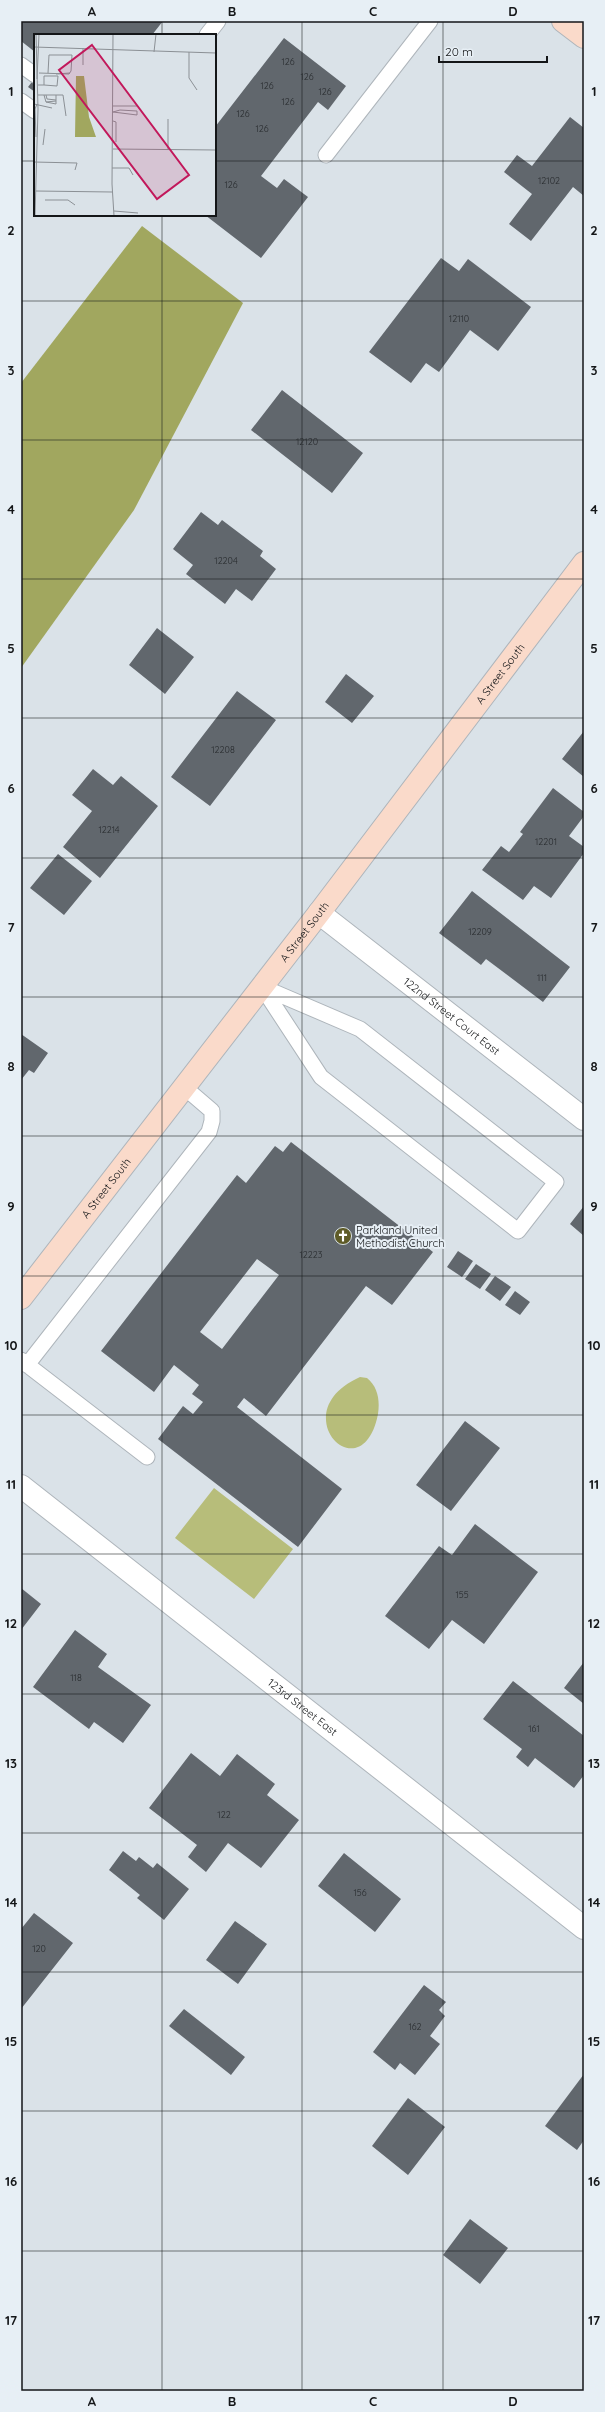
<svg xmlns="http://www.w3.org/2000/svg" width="605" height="2412" viewBox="0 0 605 2412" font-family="Quicksand,sans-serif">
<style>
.green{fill:#b7bd7a}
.forest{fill:#a1a75f}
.building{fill:#61676d;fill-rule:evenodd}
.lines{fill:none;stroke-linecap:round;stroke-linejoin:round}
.lane-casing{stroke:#aeb5bb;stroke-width:17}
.street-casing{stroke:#aeb5bb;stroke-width:24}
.secondary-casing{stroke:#aeb5bb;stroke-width:24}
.lane{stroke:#fff;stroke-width:15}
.street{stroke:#fff;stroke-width:22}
.secondary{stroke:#fadaca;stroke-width:22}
.grid{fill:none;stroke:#141618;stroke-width:1;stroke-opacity:0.55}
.labels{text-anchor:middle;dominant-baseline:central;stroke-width:4;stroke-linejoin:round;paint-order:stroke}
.number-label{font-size:9px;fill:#272a2d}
.street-label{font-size:11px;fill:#141618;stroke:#e7eff5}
.poi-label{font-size:11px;fill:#141618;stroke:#e7eff5;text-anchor:start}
.inset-road{fill:none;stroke:#8b9095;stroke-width:1}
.view{fill:#c2185b;fill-opacity:0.15;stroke:#c2185b;stroke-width:2}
.inset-edge{fill:none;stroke:#141618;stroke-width:2}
.neatline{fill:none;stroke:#141618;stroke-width:1.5}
.grid-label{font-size:13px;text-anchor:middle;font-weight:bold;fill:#141618}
</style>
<rect width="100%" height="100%" fill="#dae2e8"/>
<path class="green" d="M360 1377 367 1378C378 1387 380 1400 378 1414 362 1495 281 1412 360 1377Z
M214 1488 293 1549 254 1599 175 1538Z"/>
<path class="forest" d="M142 226 243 303 134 510 21 668V383Z"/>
<path class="building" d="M21 21H163L152 35H35V52L21 41Z
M284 38 346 86 328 110 318 102 261 176 277 188 284 179 308 197 261 258 205 215H215V127Z
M35 78V92L28 87Z
M570 117 584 128V196L573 187 531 241 509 224 532 194 504 172 517 155 532 166Z
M441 258 459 271 468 259 531 307 498 351 470 330 439 372 426 363 411 383 369 352Z
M282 390 363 453 332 493 251 430Z
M201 512 218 525 222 520 263 551 260 556 276 569 252 601 236 589 225 604 186 574 193 565 173 549Z
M157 628 194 657 165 694 129 665Z
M346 674 374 696 352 723 325 702Z
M237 691 276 720 210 806 171 777Z
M584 731V777L562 759Z
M93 769 113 785 121 776 158 806 100 878 63 847 92 811 72 795Z
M553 788 584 812V816L569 836 584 847V853L551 898 534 886 523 900 482 870 501 846 509 852 523 834 520 832Z
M58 854 92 881 64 915 30 888Z
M472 891 570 967 543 1002 486 959 481 965 439 933Z
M21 1034 48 1053 34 1073 29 1070 21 1080Z
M291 1142 433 1252 392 1305 366 1286 266 1416 244 1398 237 1407 342 1489 298 1547 158 1439 183 1406 193 1414 203 1402 192 1394 199 1385 174 1365 154 1392 101 1351 237 1175 246 1183 275 1146 283 1152ZM257 1259 279 1275 222 1349 200 1332Z
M584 1206V1236L570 1224Z
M458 1251 473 1261 462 1277 447 1267Z
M476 1264 491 1274 480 1289 465 1279Z
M495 1276 511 1287 500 1301 485 1290Z
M515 1291 530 1302 520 1315 505 1305Z
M465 1421 500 1448 451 1511 416 1485Z
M475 1524 538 1572 484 1644 452 1620 429 1649 385 1616 439 1546 452 1555Z
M21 1588 41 1604 21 1630Z
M75 1630 107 1654 98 1667 151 1705 123 1743 94 1722 89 1729 33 1687Z
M584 1662V1704L564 1688Z
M513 1681 584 1736V1775L574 1788 535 1758 528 1767 516 1757 522 1749 483 1719Z
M191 1753 220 1776 237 1754 275 1784 267 1795 299 1820 261 1868 228 1843 206 1872 188 1857 197 1845 149 1808Z
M123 1851 136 1861 139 1857 153 1868 157 1863 189 1889 164 1920 137 1898 140 1895 109 1870Z
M344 1853 401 1899 375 1932 318 1886Z
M34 1913 73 1943 21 2009V1929Z
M235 1921 267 1944 238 1984 206 1960Z
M424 1985 446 2002 439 2010 445 2016 430 2036 440 2044 415 2075 400 2063 395 2070 373 2052Z
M184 2009 245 2057 231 2075 169 2026Z
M584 2074V2140L577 2150 545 2126Z
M408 2098 445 2127 408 2175 372 2146Z
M470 2219 508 2248 480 2284 443 2255Z"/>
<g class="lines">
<g class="lane-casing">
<path id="lane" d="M207 35 218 21
M21 65 35 75
M21 101 35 111
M326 155 430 21
M262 987 360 1029 556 1182 518 1231 321 1077Z
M21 1360 147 1457
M27 1365 209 1132 212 1121V1111L184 1087"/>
</g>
<g class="street-casing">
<g id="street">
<path id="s1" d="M319 913 584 1119"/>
<path id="s2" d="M21 1486 584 1928"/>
</g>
</g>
<g class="secondary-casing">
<g id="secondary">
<path d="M563 21 584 37"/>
<path id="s3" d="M21 1298 319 913 584 563"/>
</g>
</g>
<use href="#lane" class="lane"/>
<use href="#street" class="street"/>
<use href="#secondary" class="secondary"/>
</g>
<path class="grid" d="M162 21V35M302 21V2391M443 21V2391M21 161H35M215 161H584M162 215V2391M21 301H584M21 440H584M21 579H584M21 718H584M21 858H584M21 997H584M21 1136H584M21 1276H584M21 1415H584M21 1554H584M21 1694H584M21 1833H584M21 1972H584M21 2111H584M21 2251H584"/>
<defs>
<g id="church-disc" transform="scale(0.9)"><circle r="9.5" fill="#5e5b27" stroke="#e7eff5"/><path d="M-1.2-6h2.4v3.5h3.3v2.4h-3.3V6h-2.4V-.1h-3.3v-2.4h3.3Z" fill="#fff"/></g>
</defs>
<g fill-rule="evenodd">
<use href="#church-disc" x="343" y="1236"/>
</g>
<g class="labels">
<g class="number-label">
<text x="288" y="61">126</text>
<text x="307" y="76">126</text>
<text x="267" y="85">126</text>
<text x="325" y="91">126</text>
<text x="288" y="101">126</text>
<text x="243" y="113">126</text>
<text x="262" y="128">126</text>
<text x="549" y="180">12102</text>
<text x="231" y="184">126</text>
<text x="459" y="318">12110</text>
<text x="307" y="441">12120</text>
<text x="226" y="560">12204</text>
<text x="223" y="749">12208</text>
<text x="109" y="829">12214</text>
<text x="546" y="841">12201</text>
<text x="480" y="931">12209</text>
<text x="542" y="977">111</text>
<text x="311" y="1254">12223</text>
<text x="462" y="1594">155</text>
<text x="76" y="1677">118</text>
<text x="534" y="1728">161</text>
<text x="224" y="1814">122</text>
<text x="360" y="1892">156</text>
<text x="39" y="1948">120</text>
<text x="415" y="2026">162</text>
</g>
<g class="street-label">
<text stroke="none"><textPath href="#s3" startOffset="787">A Street South</textPath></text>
<text stroke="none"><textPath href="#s3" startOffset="463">A Street South</textPath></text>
<text stroke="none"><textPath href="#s1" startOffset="168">122nd Street Court East</textPath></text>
<text stroke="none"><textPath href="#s3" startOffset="139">A Street South</textPath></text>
<text stroke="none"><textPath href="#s2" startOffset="358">123rd Street East</textPath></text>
</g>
<g class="poi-label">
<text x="356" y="1230">Parkland United<tspan x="356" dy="13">Methodist Church</tspan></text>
</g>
</g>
<g transform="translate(34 34)">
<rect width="182" height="182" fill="#dae2e8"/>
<path d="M42 42H50L55 83 62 103H41Z" fill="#a1a75f"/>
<path class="inset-road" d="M79 0 78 150 80 182M0 13 182 19M120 18 122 0M155 18V44L163 56M49 31V14M5 39 35 40 37 37 38 21H15L14 39M22 40 36 39M3 45 5 0M4 51H10V42H24L23 52 10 51M4 61H29L32 82M10 61 12 68 22 67M12 61 13 65 22 66M12 68 22 70V61M0 70 18 74M79 72H104M86 76 103 77V81L79 78ZM79 87 82 88V108M2 103 1 75 3 70M9 111 11 95M79 115 182 116M134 116V85M0 128 43 129 41 136M78 134H95L99 141M2 157 78 158M11 166H34L41 171M80 177 104 179M1 182 4 75 2 0"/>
<path class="view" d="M58 11 155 141 123 165 25 36Z"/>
<rect width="182" height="182" class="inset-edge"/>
</g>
<rect width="605" height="2412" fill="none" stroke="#e7eff5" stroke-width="44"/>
<path d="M439 56v6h108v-6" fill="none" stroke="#141618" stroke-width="2"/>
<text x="445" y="56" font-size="12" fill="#141618" stroke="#e7eff5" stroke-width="3" paint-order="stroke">20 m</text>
<rect x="22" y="22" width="561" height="2368" class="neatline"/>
<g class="grid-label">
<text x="92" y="16">A</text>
<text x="232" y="16">B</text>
<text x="373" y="16">C</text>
<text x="513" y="16">D</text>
<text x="11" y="96">1</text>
<text x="594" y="96">1</text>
<text x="11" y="235">2</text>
<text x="594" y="235">2</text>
<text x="11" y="375">3</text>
<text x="594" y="375">3</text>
<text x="11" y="514">4</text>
<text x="594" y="514">4</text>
<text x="11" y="653">5</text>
<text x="594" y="653">5</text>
<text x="11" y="793">6</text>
<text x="594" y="793">6</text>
<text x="11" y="932">7</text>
<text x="594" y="932">7</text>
<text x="11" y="1071">8</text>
<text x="594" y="1071">8</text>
<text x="11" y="1211">9</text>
<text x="594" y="1211">9</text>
<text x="11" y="1350">10</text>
<text x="594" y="1350">10</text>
<text x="11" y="1489">11</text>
<text x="594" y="1489">11</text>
<text x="11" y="1628">12</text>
<text x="594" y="1628">12</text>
<text x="11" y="1768">13</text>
<text x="594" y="1768">13</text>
<text x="11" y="1907">14</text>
<text x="594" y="1907">14</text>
<text x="11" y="2046">15</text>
<text x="594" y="2046">15</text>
<text x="11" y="2186">16</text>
<text x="594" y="2186">16</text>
<text x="11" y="2325">17</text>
<text x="594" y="2325">17</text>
<text x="92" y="2406">A</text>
<text x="232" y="2406">B</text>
<text x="373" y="2406">C</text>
<text x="513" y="2406">D</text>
</g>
</svg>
